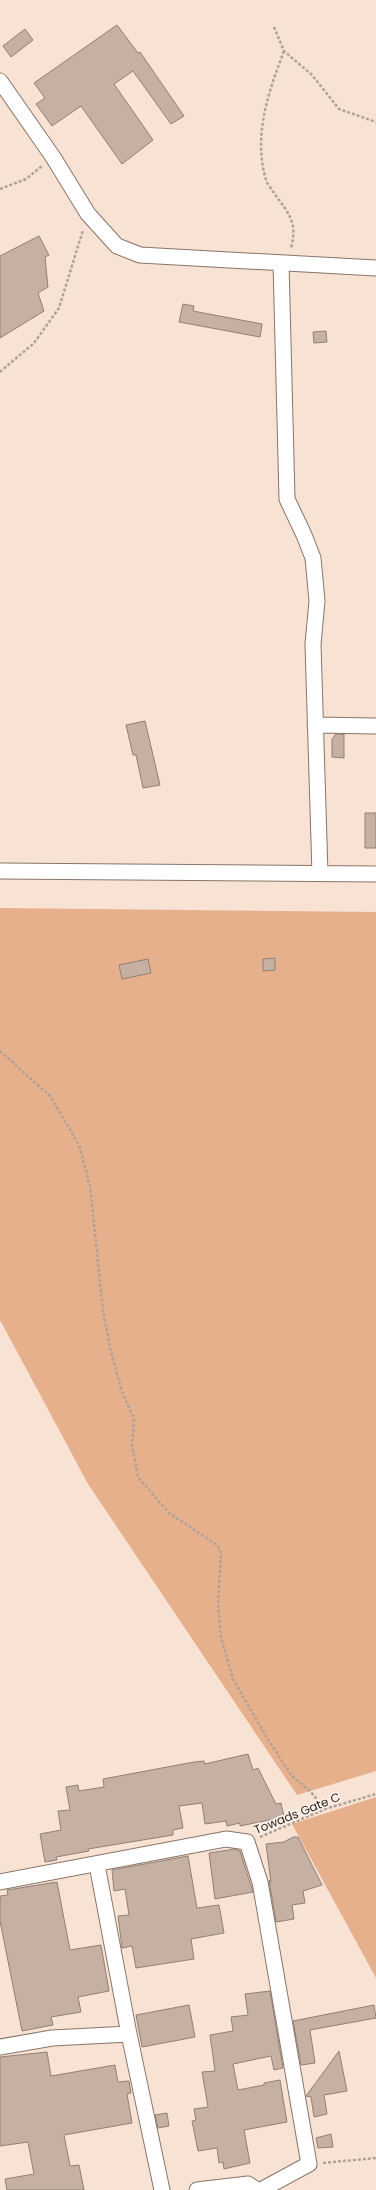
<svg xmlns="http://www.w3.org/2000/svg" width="376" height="2190" viewBox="0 0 376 2190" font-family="Poppins,sans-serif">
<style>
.green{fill:#e7b08d}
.building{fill:#c5b0a3;stroke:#937f73}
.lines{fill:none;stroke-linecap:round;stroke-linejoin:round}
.minor-casing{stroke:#887569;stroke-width:17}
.path{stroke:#b2a196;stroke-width:2.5;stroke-dasharray:3 2;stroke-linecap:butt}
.minor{stroke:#fff;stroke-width:15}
.labels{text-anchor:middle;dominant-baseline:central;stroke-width:3.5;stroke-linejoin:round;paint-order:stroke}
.street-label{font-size:12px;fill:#29221d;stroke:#fef1e9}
</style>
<rect width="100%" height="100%" fill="#f8e2d4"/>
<path class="green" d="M0 908 376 912V1771L297 1795 88 1484 0 1320Z
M376 1797V1978L292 1824Z"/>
<path class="building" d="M117 25 138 53 140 52 184 116 171 124 133 71 114 84 153 140 122 164 81 106 52 126 36 104 45 98 34 83Z
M25 29 33 40 11 57 3 46Z
M39 236 49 255 45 257 48 287 38 293 44 311 0 338V256Z
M183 304 194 306 193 311 262 324 260 337 179 322Z
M326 331 327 342 314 343 313 332Z
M145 721 160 785 143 788 136 755H133L126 725Z
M336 734H344V758L332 757V739Z
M365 813H376V848H365Z
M275 958V970L263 971V959Z
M148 959 151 973 122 979 119 965Z
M248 1754 253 1770 258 1768 276 1804 281 1803 284 1817 240 1826V1823L227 1826 226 1821 205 1824 202 1803 179 1806 183 1828 173 1830V1835L88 1849 89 1851 56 1857 57 1860 45 1862 40 1834 61 1830 58 1811 70 1810 66 1787 78 1785 79 1791 104 1787 103 1779 194 1762 204 1761 205 1764Z
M293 1837H298L322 1885 303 1891 305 1903 292 1905 294 1919 276 1922 269 1880 271 1882 266 1844 284 1842Z
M235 1849 240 1851 253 1892 215 1899 209 1853Z
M188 1856 197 1908 219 1905 224 1933 191 1939 194 1959 136 1968 132 1946 122 1948 118 1916 129 1915 125 1889 114 1891 112 1870Z
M57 1882 70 1950 101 1945 109 1991 78 1997 81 2012 51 2017 53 2025 22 2031 0 1921V1896L8 1895 7 1890Z
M270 1991 283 2068 274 2070 271 2056 233 2064 238 2090 264 2085V2083L280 2080 287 2122 244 2130 250 2163 224 2169 223 2162 219 2163 217 2148 198 2151 192 2121 196 2120 194 2109 208 2107 202 2072 215 2071 210 2035 233 2031 231 2017 248 2015 245 1994Z
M189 2005 195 2037 142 2047 136 2015Z
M374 2005 376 2018 310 2030 315 2063 301 2065 293 2021Z
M339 2051 347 2091 324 2095 327 2114 314 2117 311 2097 306 2096Z
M47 2052 51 2076 115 2065 118 2082 129 2081 131 2093 127 2094 132 2123 64 2135 70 2166 79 2165 84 2190H7L5 2179 34 2174 28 2142 0 2146V2057Z
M167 2113 169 2126 158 2128 155 2115Z
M331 2134 333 2147 318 2148 316 2138Z"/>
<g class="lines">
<g class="minor-casing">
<path id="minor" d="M0 81 53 157 88 214 117 246 140 255 376 268
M281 263 287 499 304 535 313 558 317 601 313 644 320 874
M315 725 376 726
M0 871 376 874
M97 1865 129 2034 162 2190
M0 1882 226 1839 247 1842 260 1882 309 2164 261 2190
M0 2047 52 2038 129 2034
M197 2190 248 2184 257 2190"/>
</g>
<path class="path" d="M274 27 284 51 312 75 339 109 376 122
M284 51C268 93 253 136 266 180 267 184 272 189 274 193 289 214 298 222 291 248
M0 189 26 179 42 166
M0 372 34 343 59 308 83 230
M0 1051 50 1096 79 1145 90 1186 103 1310 111 1352 122 1392 134 1419 132 1446 138 1477 169 1513 217 1545 221 1553 218 1604 221 1637 233 1679 264 1733 291 1775 310 1791 325 1809
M260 1837 325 1809 376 1794
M323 2163 376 2158"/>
<use href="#minor" class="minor"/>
</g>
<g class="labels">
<g class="street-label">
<text transform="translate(297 1813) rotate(-22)">Towads Gate C</text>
</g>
</g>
</svg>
